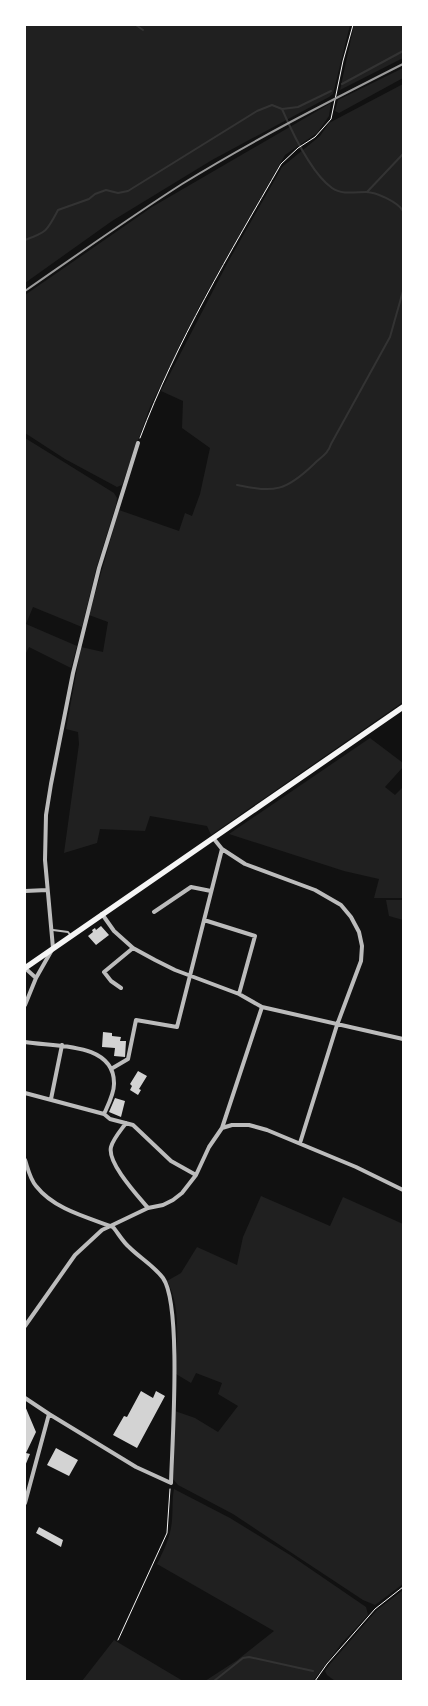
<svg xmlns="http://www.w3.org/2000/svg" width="428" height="1706" viewBox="0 0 428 1706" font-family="Arial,sans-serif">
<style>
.green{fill:#202020}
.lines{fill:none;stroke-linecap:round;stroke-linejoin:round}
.stream{stroke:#333;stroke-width:2}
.building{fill:#d3d3d3}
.path{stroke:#f5f5f5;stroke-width:1}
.service{stroke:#bcbcbc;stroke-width:2}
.minor{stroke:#bcbcbc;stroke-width:4}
.secondary{stroke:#f5f5f5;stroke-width:5.5}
.rail{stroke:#9a9a9a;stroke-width:2}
</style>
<rect width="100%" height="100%" fill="#111"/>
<path class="green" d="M25 25H350L333 94 329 97 212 160 112 221 25 283Z
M354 25H403V58L340 90Z
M403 68V78L339 113 335 111 338 100Z
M403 84V702L211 835 207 826 150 816 145 831 100 829 97 843 64 853 79 744 78 732 66 729 81 647 103 652 108 622 89 615 119 510 179 531 185 513 192 516 200 494 210 448 182 428 183 401 161 391 228 262 282 167 320 136 329 123Z
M331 103 329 116 317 133 285 155 202 301 150 407 122 485 117 487 65 459 25 433V295L152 207Z
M25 438 114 493 117 498 116 505 96 569 82 627 33 607 26 624 77 646 71 668 29 647 25 655Z
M370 738 403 763V767L385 787 395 795 403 787V898H374L379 879 344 871 229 834Z
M386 900H403V920L389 916Z
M261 1196 330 1226 343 1197 403 1224V1584L375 1605 363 1600 233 1514 178 1485 173 1479 175 1411 195 1418 218 1432 238 1406 218 1394 222 1383 196 1373 191 1383 176 1374C176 1344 182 1308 167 1281L181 1273 197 1247 237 1265 243 1237Z
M174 1489 230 1518 290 1555 366 1607 368 1615 342 1643 313 1681H205L236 1661 274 1631 157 1564C164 1550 171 1536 172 1520 173 1509 172 1499 174 1489Z
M403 1590V1681H335L327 1675 325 1671 330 1664 377 1610Z
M114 1640 183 1681H82Z"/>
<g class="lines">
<path class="stream" d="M136 25 143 30
M342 84 403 51
M282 109C292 132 311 173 332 188 342 195 355 192 366 192 376 192 398 202 403 211
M367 192 403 154
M25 240C47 232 47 231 58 210L89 199 95 194 106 190 118 193 128 191 257 111 272 105 282 109 298 107 331 91
M237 485C275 493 286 491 314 464 321 457 328 454 331 444L390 337 403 291
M214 1681 243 1658 249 1657 313 1671"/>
</g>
<path class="building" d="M101 926 109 935 96 945 88 936 93 932 92 930 95 928 96 930Z
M103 1032 112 1033V1036L121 1037 120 1041H126L125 1057 114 1056 115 1048 102 1047Z
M138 1071 147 1076 139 1089 141 1090 138 1095 130 1090 132 1086 130 1084Z
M115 1098 125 1101 121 1117 109 1112Z
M141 1391 153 1398 156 1391 165 1396 137 1448 113 1435 124 1416 127 1417Z
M25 1406 36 1432 26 1453 30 1454 25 1466Z
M56 1448 78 1460 69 1476 47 1465Z
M39 1527 63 1540 61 1547 36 1533Z"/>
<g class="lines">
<path class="path" d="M140 438C176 342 230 253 281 164L298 148 315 137 331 119 343 61 353 25
M118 1640 167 1533 170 1489
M315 1681 327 1664 375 1609 403 1587"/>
<path class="service" d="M53 930 68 932 71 936"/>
<path class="minor" d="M222 849 245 864 315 890 341 905 351 917 359 932 362 946 361 961 337 1025 300 1143
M25 891 47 890
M154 912 191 887 211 891
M102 914 114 931 133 948 155 960 175 970 239 994 262 1007 403 1039
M204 920 255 936 239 994
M25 968 36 978
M121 988 111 981 104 972 133 948
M25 1005 36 978 53 948 45 860 46 815 51 784 73 673 99 568 138 443
M25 1042C52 1047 115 1041 114 1084 114 1094 108 1105 104 1114
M111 1069 128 1059 136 1020 177 1027 222 849 214 839
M25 1093 104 1114 110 1119 133 1125 171 1161 196 1175
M51 1099 62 1045
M126 1123C121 1130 113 1139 111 1147 107 1163 138 1196 148 1208
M222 1128 262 1007
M25 1160C28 1169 30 1179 36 1186 54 1209 86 1217 113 1227
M25 1326 75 1255 102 1230 148 1208 163 1205 173 1200 182 1193 196 1175 209 1147 222 1128 232 1125H249L267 1130 356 1167 403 1190
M25 1398 49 1414 25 1503
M49 1414 136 1467 171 1483C172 1444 182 1305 163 1278 154 1266 140 1258 129 1247 123 1242 118 1233 113 1227"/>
<path class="secondary" d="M25 968 403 707"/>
<path class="rail" d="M25 291C77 255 129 218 182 184 253 140 328 102 403 64"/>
</g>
<rect width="428" height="1706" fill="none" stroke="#ffffff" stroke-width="52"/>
</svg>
